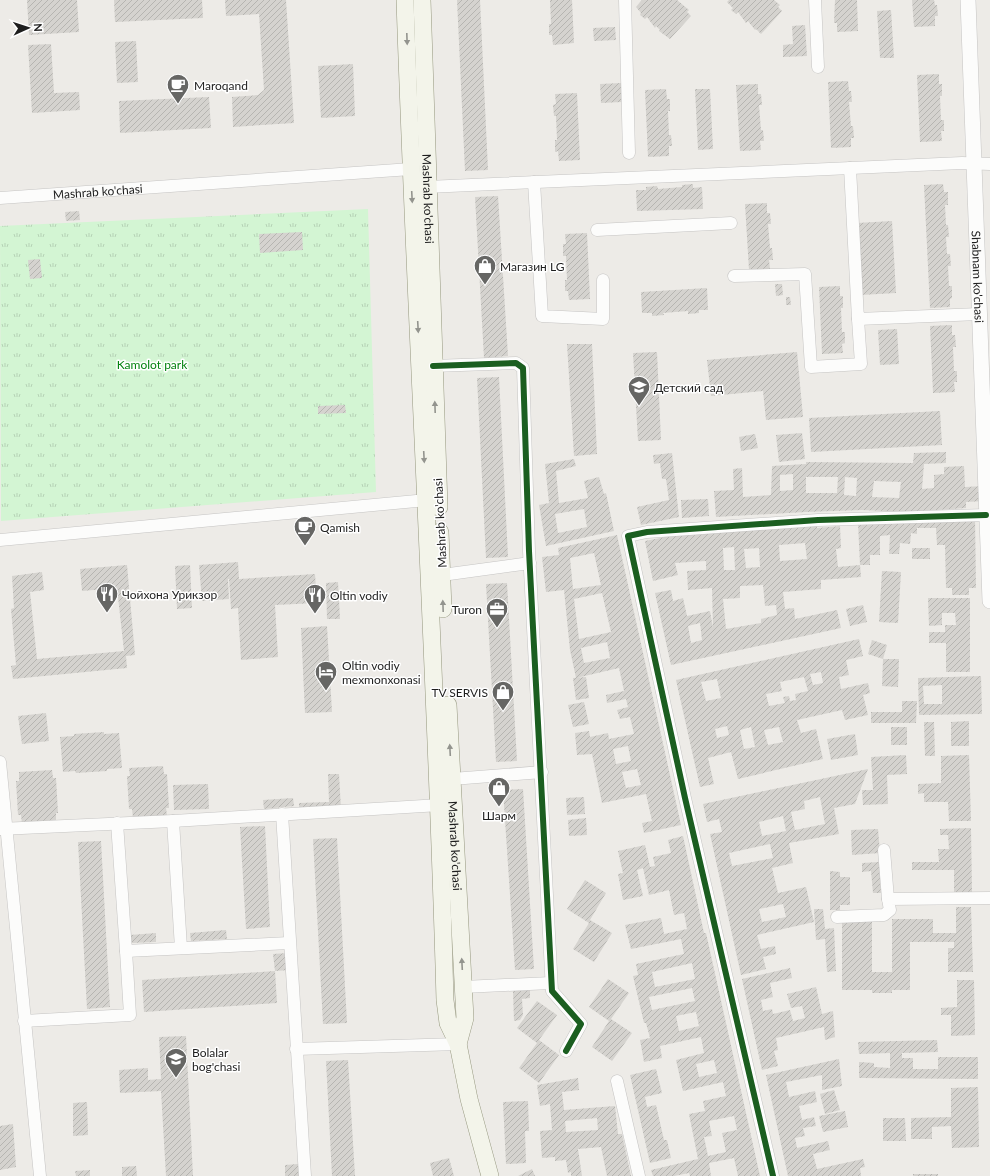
<svg xmlns="http://www.w3.org/2000/svg" width="990" height="1176" viewBox="0 0 990 1176" font-family="Lato,sans-serif">
<style>
.park{fill:url(#park-tufts)}
.building{fill:url(#building-hatch);fill-rule:evenodd}
.lines{fill:none;stroke-linecap:round;stroke-linejoin:round}
.minor-casing{stroke:#c5c4c3;stroke-width:13}
.tertiary-casing{stroke:#c5c4c3;stroke-width:16}
.secondary-casing{stroke:#95977e;stroke-width:18}
.minor{stroke:#fcfcfb;stroke-width:12}
.tertiary{stroke:#fcfcfb;stroke-width:15}
.secondary{stroke:#f3f4ea;stroke-width:17}
.cycleway-casing{stroke:#fff;stroke-width:8}
.cycleway{stroke:#1b5e20;stroke-width:6}
.oneway{fill:#93948e}
.labels{text-anchor:middle;dominant-baseline:central;stroke-width:3;stroke-linejoin:round;paint-order:stroke}
.poi-label{font-size:12px;fill:#1e1e1e;stroke:#fff;text-anchor:start}
.street-label{font-size:12px;fill:#1e1e1e;stroke:#fff}
.park-label{font-size:12px;fill:#048410;stroke:#fff}
</style>
<defs>
<pattern id="park-tufts" width="24" height="20" patternUnits="userSpaceOnUse"><rect width="24" height="20" fill="#d3f5d3"/><path d="M3 7l-1-3M5 7V3M7 7l1-3M15 17l-1-3M17 17v-4M19 17l1-3" fill="none" stroke="#b5d2b5"/></pattern>
<pattern id="building-hatch" width="6" height="6" patternUnits="userSpaceOnUse"><rect width="6" height="6" fill="#d5d3cf"/><path d="M-1 1l2-2M0 6l6-6M5 7l2-2" fill="none" stroke="#b6b5b1"/></pattern>
</defs>
<rect width="100%" height="100%" fill="#edebe7"/>
<path class="park" d="M368 209 376 492 1 521 0 226Z"/>
<path class="building" d="M27 0H77L79 32 29 35Z
M114 0H202L203 18 115 22Z
M225 0H286L294 123 233 127 232 97 258 95 264 90 259 14 226 16Z
M457 0H480L488 170 465 171Z
M550 0H572L574 43 553 45 552 35H549V24H551Z
M642 0H677L689 10 687 12 691 16 670 39 659 31 660 30 656 26 655 28 647 17 645 19 640 15 641 13 636 7Z
M729 0H774L780 5 778 7 782 11 761 34 756 29 755 30 748 21 746 23 738 12 736 14 731 10 733 8 727 2Z
M835 0H857L858 31 837 32V23H834Z
M912 0H934L935 5H937L938 16H935V26L914 27Z
M891 10 894 58H880L877 11Z
M805 25 807 56 783 57V45L793 44 792 26Z
M615 27 616 40 594 41 593 28Z
M136 41 138 82 117 83 115 42Z
M51 44 54 93 79 92 80 110 32 113 28 45Z
M353 64 355 116 321 118 318 66Z
M939 74V84H942V96H940L941 120H944V131H941L942 141 920 142 917 75Z
M848 81 849 91H851L852 102H849L851 126H853L854 138H851V147L831 148 828 82Z
M621 83 622 102 601 103 600 84Z
M758 84V94H761L762 105H759L761 130H763L764 141H760L761 150 740 151 736 85Z
M666 89 667 99H670V111H668L669 135H671L672 146H669V156L648 157 645 90Z
M695 89H710L713 149 698 150Z
M577 93 580 160 559 161 558 151 555 152V140H557L556 116H554L553 105 556 104 555 94Z
M209 97 211 128 120 133 119 101Z
M693 184V188L702 187 703 209 637 211 636 190H646V187L657 186 658 189 682 187V185Z
M943 184 944 192H948V205H945L946 225H948L949 237H946L947 254H950L951 266H948L949 286H952V298L950 299V307L930 308 924 185Z
M498 196 508 356 484 358 475 197Z
M767 203V213H770L771 224H768L770 248H772L773 260H769L770 269 749 270 745 204Z
M79 211 80 220 66 221 65 212Z
M892 221 896 293 861 295 857 223Z
M302 232 303 250 260 253 259 234Z
M587 233 590 299 569 300 568 291H565V280H567L566 256H563V244H566L565 234Z
M40 259 42 278 30 279 28 260Z
M775 284H782L783 295 776 296Z
M840 286V296H843V308H841L842 332H845V343L842 344 843 353 822 354 819 287Z
M707 288 708 310H699V313L688 314V311L663 313 664 315 652 316V313H642L641 292Z
M786 297H790L791 305H786Z
M952 325V335H955L956 347H953L954 371H957V382H954L955 392 933 393 930 326Z
M897 329 899 364 880 365 878 330Z
M567 344H592L597 454 574 456Z
M657 352 661 440 638 441 633 353Z
M797 352 803 417 766 420 763 391 711 396 707 360Z
M499 377 508 557 486 558 477 378Z
M345 405 346 413 318 414V406Z
M940 411 942 445 811 452 809 418Z
M802 433 805 459 779 462 776 435Z
M755 434 758 448 741 451 739 437Z
M946 452V463L924 464 922 489 934 488V475L944 474V467L964 466 965 487 984 486 985 501 966 502V508L909 512 862 510 806 512 716 517 714 491 734 490 733 469 742 468 743 497 771 495 772 466 806 464V462L913 463 914 453ZM793 474V490L780 491V475ZM806 477H838L837 493H806ZM845 477 857 478 856 496 844 495ZM874 481 901 482 899 498 872 497Z
M672 453 679 517 641 525 637 507 669 500 666 479H662L660 463 654 464 653 455Z
M574 459 576 466 556 471 559 503 588 498 584 481 599 477 604 494 606 493 614 531 546 546 539 505 549 503 545 464ZM584 509 587 527 558 533 555 514Z
M708 499 709 516 682 518 681 500Z
M975 518 976 588H969V595H952V588H946L945 545H937L936 528H917V534L911 533 910 544 900 543 899 554H889L890 535 880 536V555H870V565H860L861 577 821 580V589L783 592 785 609 794 608 795 619 837 610 841 628 671 665 655 593 671 590 673 601 683 598 687 616 710 611 713 628 712 588 688 590 687 571 706 570V561L675 563 678 575 653 581 645 541 670 536 817 526V528L840 526 841 548 836 549 838 567 860 565 858 523ZM805 543 807 559 780 561 779 545ZM734 547 735 570H724L723 548ZM759 548 760 567 746 568 744 549ZM763 585 765 606 776 605 777 615 761 619V623L726 629 723 599 740 598V586ZM700 623 702 640 691 643 688 626Z
M617 535 681 825 644 833 642 823 652 821 646 794 602 803 592 754 577 755 575 733 589 731 590 737 608 733 609 739 634 734 630 717 620 719 617 710 628 707 626 699 607 703 606 695 624 691 619 668 576 678 570 650 564 590 546 592 542 557 559 555 558 548ZM594 553 601 585 573 589 570 558ZM602 593 611 632 579 639 574 599ZM607 642 610 658 584 663 581 648ZM628 746 631 761 616 764 613 749ZM637 769 641 785 626 788 622 772Z
M912 548H930V559H912Z
M238 562 239 579 315 574 317 603 275 605 278 657 241 660 238 608 231 609 229 579H228L229 599 202 601 199 565Z
M127 565 135 655 126 656 127 668 13 679 11 666 16 665 11 609 14 608 12 576 42 572 44 590 30 592 37 659 124 651 117 588 82 591 80 569Z
M190 565 192 608 177 609 175 566Z
M882 571 901 572 898 623 879 622Z
M338 582 340 619H327L326 583Z
M507 583 517 761 496 762 486 584Z
M928 598H970V672H946V643H929V632H945V625H956L955 613H942V625L929 626Z
M863 605 867 622 850 626 846 609Z
M327 626 332 712 305 713 301 628Z
M859 639 863 656 846 660 849 675 839 677 841 689 868 683 870 693 863 695 868 715 845 720 842 710 797 720 801 733 816 729 823 759 738 779 731 752 708 758 714 784 700 787 676 680ZM821 672 823 683 813 685 810 674ZM804 677 808 691 795 694 796 700 790 701 789 696 783 697 785 703 769 706 766 694 782 691 780 682ZM717 679 721 698 706 701 701 682ZM727 726 729 735 717 738 715 729ZM751 727 755 747 744 749 740 730ZM779 727 783 742 768 745 764 730Z
M872 640 887 645 883 659 868 654Z
M883 659H899L898 687 882 686Z
M981 676 982 714 919 715 918 678ZM942 685V704H924L923 686Z
M586 677 589 698 576 700 573 678Z
M902 701H917L916 723H871V712H902Z
M584 702 589 724 573 727 568 705Z
M46 713 49 741 22 744 18 716Z
M969 721V746H951V722Z
M924 722H934L935 756H925Z
M891 727H907V745H891Z
M104 732V734L119 733 122 768 107 769V771L76 773 75 771 63 772 60 737 74 736V734Z
M855 734 858 755 831 760 827 739Z
M906 755 907 774 887 775 888 804 863 805 862 790H873L871 757Z
M969 755 971 821H949L948 802H924V793L918 794V784L941 783V756Z
M163 766 164 774H167L169 808H166L167 816 133 818 132 809H129L127 776H130L129 768Z
M868 769 855 804 834 808 839 834 789 843 793 863 772 868 778 893 806 887 814 922 757 935 761 949 775 946 776 954 763 957 766 969 741 975 710 834 722 832 719 819 707 822 703 804ZM820 797 825 824 795 830 791 812 805 809 804 801ZM783 816 786 831 762 836 759 822ZM770 844 773 858 732 866 729 853ZM783 904 786 917 762 922 759 909Z
M52 770 53 778H56L58 813H56V822L22 824 21 815H18L16 781H19V772Z
M328 774H339L341 809 299 811V803L329 802Z
M208 784 209 809 174 810 173 785Z
M523 789 534 969 515 970 503 790Z
M584 797 585 814 567 815 566 798Z
M293 798 294 806 264 809 263 800Z
M586 818 587 835 569 836 568 820Z
M265 826 270 927 246 929 240 827Z
M971 828 972 893H954V870H912V862H939L938 849H949L948 835H940V829Z
M878 829 880 853 852 855 851 830Z
M683 836 704 933H706L760 1176H738L734 1158 709 1163 711 1176H690L689 1173 674 1176H653L651 1170 698 1159 689 1114 705 1111 703 1101 726 1096 723 1082 683 1091 676 1060 704 1053 701 1037 660 1046 662 1058 644 1062 640 1040 650 1038 646 1023H644L633 976 638 975 636 964 684 954 681 939 631 949 625 925 661 918 664 934 687 929 684 913 674 915 669 890 649 895 643 868 637 870 643 896 623 900 618 874 623 873 618 851 645 845 650 867 655 866 653 857 671 853 668 840ZM692 963 695 979 655 987 652 972ZM692 988 695 1001 652 1010 649 997ZM696 1012 699 1026 679 1031 676 1016ZM714 1060 717 1073 699 1077 696 1064ZM734 1116 737 1130 722 1133 726 1152 708 1156 704 1137 712 1136 709 1121Z
M337 838 347 1023 323 1024 313 839Z
M101 841 110 1007 87 1009 78 842Z
M879 862 881 893H873L871 871 862 872V863Z
M830 871 840 872V877H850V905H840V910H830Z
M585 880 606 893 590 920 612 933 594 962 573 949 589 923 567 909Z
M956 907H971L973 972H948V948H954V942H910V990H892V993H872V990H842V922H872V972H892V919H933V933H956Z
M814 909H823L825 929 834 928 836 971 827 972 825 939 816 940Z
M226 930 227 939 191 941 190 933Z
M156 933V942L131 943 130 935Z
M288 953 290 970 275 971 273 954Z
M790 968 792 978 770 983 773 997 761 1000 763 1011 772 1009 773 1014 790 1010 793 1021 805 1018 802 1006 791 1008 787 994 816 987 822 1014 833 1011 835 1037 825 1040 824 1027 776 1038 778 1050 774 1051 778 1066 762 1070 742 979Z
M275 971 277 1003 144 1012 142 980Z
M608 979 629 993 611 1019 632 1033 612 1061 592 1047 609 1021 589 1007Z
M957 980H974L975 1035 951 1036V1015H941V1008L957 1007Z
M530 990V998L522 999 523 1015 520 1020 514 1021 513 991Z
M537 1001 557 1015 539 1040 559 1055 539 1083 519 1068 537 1043 517 1028Z
M186 1036 193 1176H166L161 1091 120 1093 119 1070 148 1068V1080L161 1079 159 1037Z
M937 1040 938 1052 902 1053V1058H913V1069H938V1057H978V1079L859 1078V1062L874 1063V1067L890 1068V1053L859 1054 858 1042Z
M839 1059 842 1086 822 1090V1075L786 1082 789 1097 815 1091 817 1102 799 1106 802 1120 814 1117 816 1126 803 1128 805 1136 795 1138 797 1148 828 1141 830 1150 813 1154 817 1169 863 1159 865 1167 860 1168 861 1176H788L766 1075Z
M348 1060 355 1176H332L326 1061Z
M656 1069 662 1093 645 1097 647 1107 656 1105 664 1140H667L671 1158 650 1163 630 1075Z
M578 1078 579 1090 562 1092 564 1110 615 1106 618 1134H622L631 1176H607L601 1147 578 1149 582 1176H571V1172L568 1173 566 1160 555 1161V1157L542 1158 540 1131 552 1130 550 1104 540 1106 537 1085ZM597 1118 598 1130 566 1132 565 1121Z
M978 1087 979 1147 952 1148 951 1126 932 1127V1139H911V1118L951 1117V1088Z
M834 1090 840 1110 825 1114 820 1094Z
M528 1101 529 1131H525L526 1163 506 1164 503 1102Z
M87 1102 88 1135 73 1136V1103Z
M845 1111 848 1127 823 1132 819 1116Z
M883 1118H905L906 1141H883Z
M13 1124 16 1167 0 1170V1126Z
M449 1158 454 1176H433L430 1163Z
M298 1164 299 1176H285V1165Z
M136 1166 137 1176H122V1167Z
M532 1169 535 1176H518Z
M90 1170V1176H76L75 1171Z
M913 1174H938V1176H913Z"/>
<g class="lines">
<g class="minor-casing">
<g id="minor">
<path d="M625 0 629 153"/>
<path d="M815 0 818 67"/>
<path d="M850 168 858 319 979 314"/>
<path d="M534 182 542 316 603 319V280"/>
<path d="M427 187 962 163 990 164"/>
<path id="s1" d="M0 198 411 169"/>
<path d="M597 230 731 223"/>
<path d="M734 276 805 274 811 367 861 364 858 319"/>
<path d="M433 366 516 363 523 368 529 551 552 991 581 1024 566 1051"/>
<path d="M0 540 427 500"/>
<path d="M442 575 530 563"/>
<path d="M0 762 40 1176"/>
<path d="M452 779 542 772"/>
<path d="M282 814 305 1176"/>
<path d="M173 821 181 948"/>
<path d="M117 823 126 951 289 943"/>
<path d="M0 829 173 821 440 805"/>
<path d="M884 850 888 899"/>
<path d="M837 917 884 915 890 910 888 899 990 898"/>
<path d="M463 987 551 983"/>
<path d="M24 1021 130 1015 126 951"/>
<path d="M296 1049 458 1044"/>
<path d="M617 1081 639 1176"/>
<path d="M773 1176 685 798 628 536 647 532 818 520 986 515"/>
</g>
</g>
<g class="tertiary-casing">
<g id="tertiary">
<path id="s2" d="M968 0 990 601"/>
</g>
</g>
<g class="secondary-casing">
<g id="secondary">
<path d="M405 0C416 333 436 666 445 1000L448 1023 458 1044 469 1099 490 1176"/>
<path id="s3" d="M422 0 439 507"/>
<path d="M440 532 443 609"/>
<path id="s4" d="M448 705 465 1018 458 1044"/>
</g>
</g>
<use href="#minor" class="minor"/>
<use href="#tertiary" class="tertiary"/>
<use href="#secondary" class="secondary"/>
<g class="cycleway-casing">
<path id="cycleway" d="M433 366 516 363 523 368 529 551 552 991 581 1024 566 1051
M773 1176 685 798 628 536 647 532 818 520 986 515"/>
</g>
<use href="#cycleway" class="cycleway"/>
</g>
<defs><path id="oneway-solid" d="M-6-.8H1V-3.2L6.5 0L1 3.2V.8H-6Z"/></defs>
<g class="oneway">
<use href="#oneway-solid" transform="translate(407 39) rotate(88)"/>
<use href="#oneway-solid" transform="translate(412 197) rotate(87)"/>
<use href="#oneway-solid" transform="translate(418 327) rotate(87)"/>
<use href="#oneway-solid" transform="translate(435 407) rotate(-92)"/>
<use href="#oneway-solid" transform="translate(424 457) rotate(87)"/>
<use href="#oneway-solid" transform="translate(443 606) rotate(-92)"/>
<use href="#oneway-solid" transform="translate(450 750) rotate(-93)"/>
<use href="#oneway-solid" transform="translate(462 964) rotate(-93)"/>
</g>
<defs>
<g id="cafe-pin" transform="scale(1.15)"><path d="M0 17L-7.5 6A9.5 9.5 0 1 1 7.5 6Z" fill="#666664" stroke="#fff"/><path d="M-5.5-4.5H6V0H3Q3 3.5 0 3.5H-2.5Q-5.5 3.5-5.5 0ZM3-3.2v2h1.7v-2ZM-6 4.5H4V6H-6Z" fill="#fff"/></g>
<g id="shop-pin" transform="scale(1.15)"><path d="M0 17L-7.5 6A9.5 9.5 0 1 1 7.5 6Z" fill="#666664" stroke="#fff"/><path d="M-5-2.5h2.3a2.7 3.5 0 0 1 5.4 0H5L5.5 6h-11ZM-1.5-2.5h3a1.5 2.3 0 0 0-3 0Z" fill="#fff"/></g>
<g id="school-pin" transform="scale(1.15)"><path d="M0 17L-7.5 6A9.5 9.5 0 1 1 7.5 6Z" fill="#666664" stroke="#fff"/><path d="M0-5L7-2L0 1L-7-2ZM-4 1L0 2.5L4 1V4Q0 6-4 4Z" fill="#fff"/></g>
<g id="restaurant-pin" transform="scale(1.15)"><path d="M0 17L-7.5 6A9.5 9.5 0 1 1 7.5 6Z" fill="#666664" stroke="#fff"/><path d="M-5-6h1v4h1v-4h1v4h1v-4h1v5L-1.5 .5V6h-2V.5L-5-1ZM5-6V6H3V1.5H1.5Q1.5-4 5-6Z" fill="#fff"/></g>
<g id="office-pin" transform="scale(1.15)"><path d="M0 17L-7.5 6A9.5 9.5 0 1 1 7.5 6Z" fill="#666664" stroke="#fff"/><path d="M-6-3h4V-5.5h4V-3h4V5H-6ZM-1-4.5V-3h2v-1.5ZM-6 0V1H6V0Z" fill="#fff"/></g>
<g id="hotel-pin" transform="scale(1.15)"><path d="M0 17L-7.5 6A9.5 9.5 0 1 1 7.5 6Z" fill="#666664" stroke="#fff"/><path d="M-6-4.5h1.5V1H6V5H4.5V3h-9V5H-6ZM-4 0a1.8 1.8 0 1 1 3.6 0ZM.5 0V-2.5h3Q6-2.5 6 0Z" fill="#fff"/></g>
</defs>
<g fill-rule="evenodd">
<use href="#cafe-pin" x="178" y="85"/>
<use href="#shop-pin" x="485" y="266"/>
<use href="#school-pin" x="639" y="387"/>
<use href="#cafe-pin" x="305" y="527"/>
<use href="#restaurant-pin" x="107" y="594"/>
<use href="#restaurant-pin" x="315" y="595"/>
<use href="#office-pin" x="497" y="609"/>
<use href="#hotel-pin" x="326" y="672"/>
<use href="#shop-pin" x="503" y="692"/>
<use href="#shop-pin" x="499" y="788"/>
<use href="#school-pin" x="176" y="1059"/>
</g>
<g class="labels">
<g class="poi-label">
<text x="194" y="85">Maroqand</text>
<text x="500" y="266">Магазин LG</text>
<text x="654" y="387">Детский сад</text>
<text x="320" y="527">Qamish</text>
<text x="122" y="594">Чойхона Урикзор</text>
<text x="330" y="595">Oltin vodiy</text>
<text x="482" y="609" text-anchor="end">Turon</text>
<text x="342" y="665">Oltin vodiy<tspan x="342" dy="14">mexmonxonasi</tspan></text>
<text x="488" y="692" text-anchor="end">TV SERVIS</text>
<text x="499" y="815" text-anchor="middle">Шарм</text>
<text x="192" y="1052">Bolalar<tspan x="192" dy="14">bog'chasi</tspan></text>
</g>
<g class="street-label">
<text stroke="none"><textPath href="#s1" startOffset="98">Mashrab ko'chasi</textPath></text>
<text stroke="none"><textPath href="#s3" startOffset="199">Mashrab ko'chasi</textPath></text>
<text stroke="none"><textPath href="#s2" startOffset="277">Shabnam ko'chasi</textPath></text>
<text transform="translate(440 523) rotate(-93)">Mashrab ko'chasi</text>
<text stroke="none"><textPath href="#s4" startOffset="141">Mashrab ko'chasi</textPath></text>
</g>
<g class="park-label">
<text x="152" y="364">Kamolot park</text>
</g>
</g>
<g transform="translate(28 28) rotate(87)" stroke="#ffffff" stroke-width="3" paint-order="stroke">
<path d="M0-3L7 15L0 10L-7 15Z" fill="#1e1e1e"/>
<text y="-6" font-size="11" font-weight="bold" text-anchor="middle" fill="#1e1e1e">N</text>
</g>
</svg>
